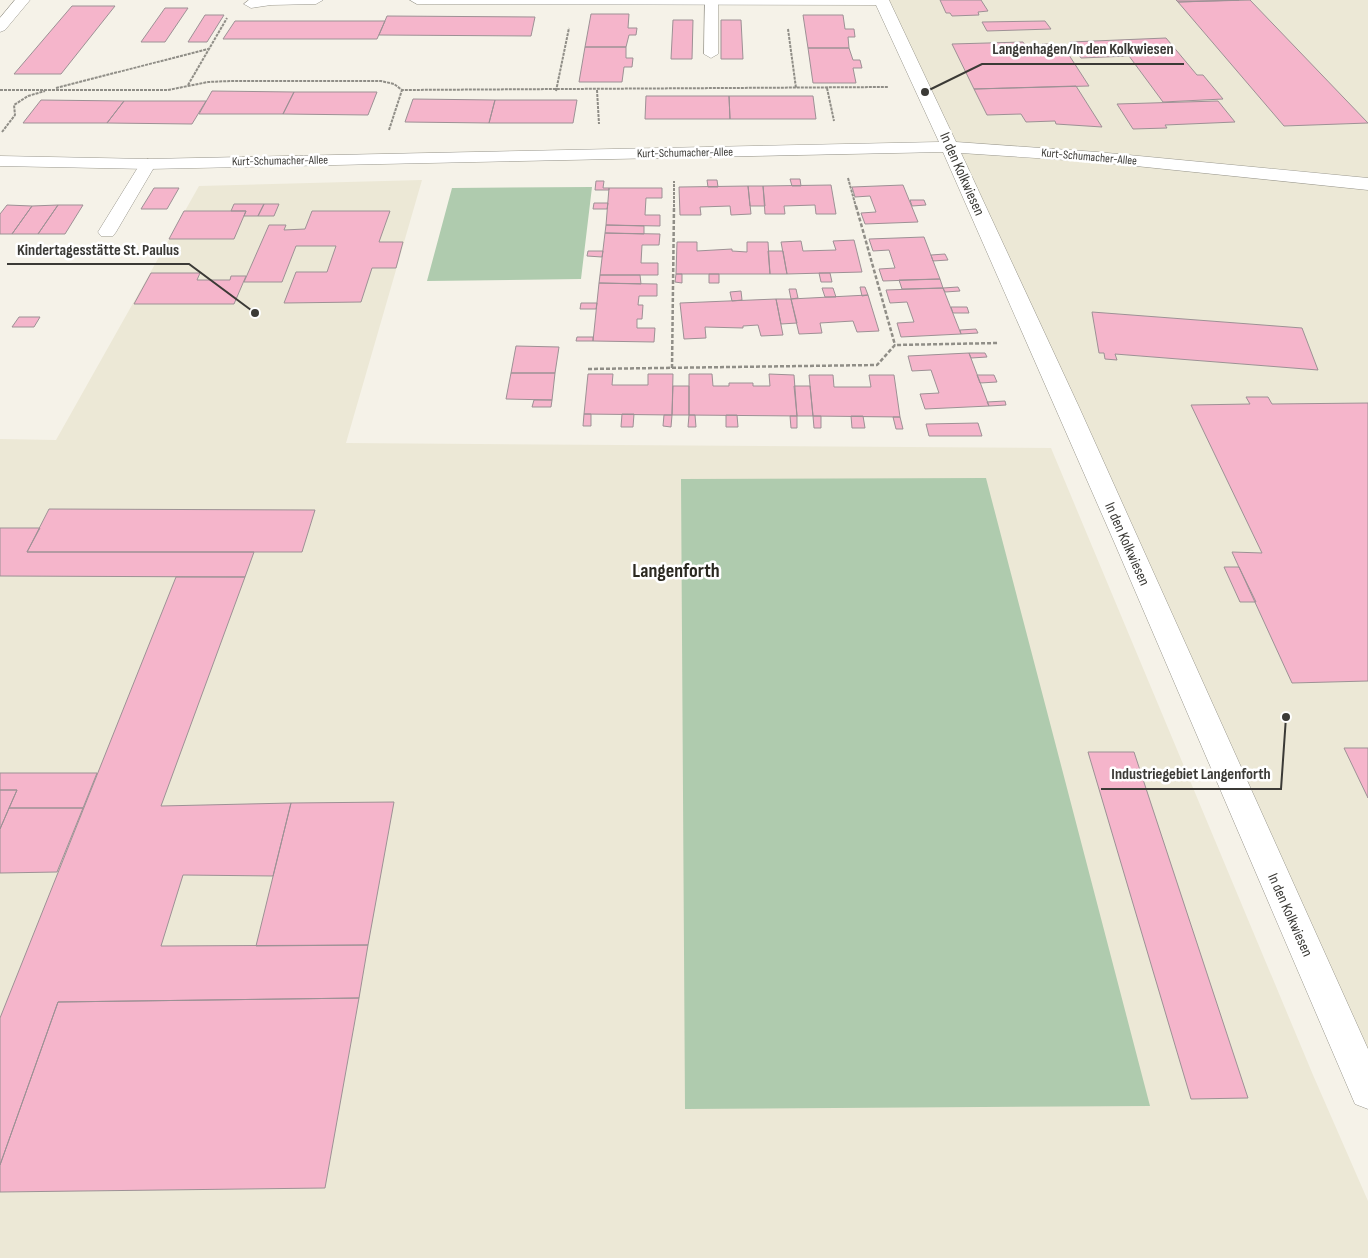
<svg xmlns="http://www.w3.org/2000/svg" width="1368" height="1258" viewBox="0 0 1368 1258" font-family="'Sofia Sans Condensed',sans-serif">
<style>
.built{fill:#ece8d6}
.green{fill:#afcbae}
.building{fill:#f5b5cb;stroke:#9d9195}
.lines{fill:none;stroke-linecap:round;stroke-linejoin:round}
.service-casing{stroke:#99978d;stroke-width:1}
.minor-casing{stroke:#99978d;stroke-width:1}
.path-far1{stroke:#908e87;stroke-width:2;stroke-dasharray:3 1;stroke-linecap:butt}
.path{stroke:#908e87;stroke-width:2.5;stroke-dasharray:4 2;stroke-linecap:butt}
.service{fill:#fff;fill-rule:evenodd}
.minor{fill:#fff;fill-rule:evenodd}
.labels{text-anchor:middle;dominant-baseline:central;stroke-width:5;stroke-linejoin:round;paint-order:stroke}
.far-street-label{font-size:12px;fill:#3b3a36;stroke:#fff}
.street-label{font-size:15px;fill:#3b3a36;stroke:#fff}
.district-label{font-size:20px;font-weight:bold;fill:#2b2921;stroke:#fff}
.leader{fill:none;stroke:#3b3a36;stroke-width:2}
.callout-dot{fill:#3b3a36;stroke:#fff;stroke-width:2}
.callout-label{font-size:16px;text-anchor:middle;font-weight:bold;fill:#3b3a36;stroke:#fff;stroke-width:5;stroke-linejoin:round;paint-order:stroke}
</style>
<rect width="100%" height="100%" fill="#f5f2e8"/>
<path class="built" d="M881 0H1368V1091Z
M422 180 346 443 1051 448 1313 1075 1368 1201V1258H0V439L56 440 199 186Z"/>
<path class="green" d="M592 187 581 279 427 281 452 188Z
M986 478 1150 1106 685 1109 681 479Z"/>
<path class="building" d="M940 0H981L988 11 978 12 979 15 952 16 950 13H946Z
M1176 0H1239L1178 2Z
M1250 0 1368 123 1284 126 1178 2Z
M72 6H115L61 74H14Z
M165 8H188L165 42H141Z
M591 14H629L628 28H637L636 35H629L626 47H585Z
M205 15H224L207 42H188Z
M803 15H843L845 29H854L855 37H848L849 48H808Z
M387 16 535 17 531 36 379 35Z
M673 20H693L692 59H671Z
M721 20H741L743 59H721Z
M235 21H385L377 39H223Z
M1045 21 1051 29 987 31 982 22Z
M1166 38 1197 75H1203L1223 99 1163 102 1129 56 1081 58 1070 42Z
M1023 42 1030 53H1047L1042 44H1054L1059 52H1067L1089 86 974 89 952 44Z
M585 47H626V58H633L632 67H624L622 82H579Z
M808 48H849L853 60H860L862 68H853L856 83H813Z
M1076 86 1102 127 1056 124 1055 121 1026 122 1021 114 987 115 974 89Z
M212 91 294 92 283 114H199Z
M294 92H377L368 115 283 114Z
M646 96H729L730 119H645Z
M729 96H813L816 119H730Z
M413 99 495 100 489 123 405 122Z
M41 100 124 101 107 123H23Z
M495 100H577L573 123H489Z
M124 101H206L192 124 107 123Z
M1218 101 1235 122 1165 125 1167 128 1133 129 1117 104Z
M790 179H800L801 186H792Z
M707 180H717L718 187H708Z
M596 181H604L603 188H609V190H595Z
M831 185 836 214H816L815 205 784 206 785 214H765L763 186Z
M903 185 918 222 865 224 861 213 876 212 870 196 855 197 852 187Z
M748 186 751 214 731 215 730 206 700 207 701 215H680L679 187Z
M748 186H763L765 206H750Z
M154 188H179L167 209H141Z
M609 188H662V198H646L645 215H660V226L606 225Z
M910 200H924L926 205 912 206Z
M594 203H608L607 209H593Z
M234 204H264L258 216H244L246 211H231Z
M264 204H279L274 216H258Z
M7 205 32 206 12 234H0V214Z
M58 205H83L65 234H38Z
M58 205 38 234H12L32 206Z
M184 211H246L234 239H169Z
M312 211H390L379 242H403L396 268H372L361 302 284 303 296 272H327L336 246H296L282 282H244L269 225H286L284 230 305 229Z
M606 225 644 226V234L605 233Z
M605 233 660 234 659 245H642L641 263H658V275H600Z
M924 237 940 279 883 281 879 269 895 268 889 250 873 251 869 239Z
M854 240 862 272 787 274 781 242 801 241 803 251 836 250 833 241Z
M677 242H697V251L732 249V251L747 252V242H768L770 274H676Z
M588 251H603L602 257 587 256Z
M768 251H783L787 274H770Z
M945 254 948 260 933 261 931 255Z
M151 273H200L197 280H230L231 276H246L234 304H134Z
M819 273H830L832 282H821Z
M676 274H682V283L675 282Z
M709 274H719V283H709Z
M600 275H640L641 284 599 283Z
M940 279 943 288 902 289 899 280Z
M599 283 657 284V296H639L638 305H643L642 319H637V328H655L654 342 593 341Z
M860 287H865L868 295 862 296Z
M958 287 960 291 945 292 943 288Z
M822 288H833L836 297H825Z
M943 288 961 334 901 337 897 323 914 322 907 302 890 303 886 290Z
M789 289H796L798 298 791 299Z
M741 291 742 300 732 301 730 292Z
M868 295 879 331 857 332 853 321 820 323 822 333 799 334 791 299Z
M776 299 783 335 761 336 758 325 743 326V328L705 327 706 338 684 339 680 303Z
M776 299H791L797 323 781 324Z
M581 303H597L596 309H580Z
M951 307H967L969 313H953Z
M1092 312 1302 328 1318 370 1115 354 1117 360 1105 359 1104 353H1099Z
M19 317H40L34 327H12Z
M976 329 978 333 961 334 960 330Z
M577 337H593V341H576Z
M516 346 559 347 555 373H511Z
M969 353 989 406 925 409 920 394 939 393 931 370 912 371 908 356Z
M969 353H985L987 357 971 358Z
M511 373H555L552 400 506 399Z
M588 374H613L612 385H648V374H673L672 415 584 414Z
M689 374H712L713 386H729V383H753V386H770L769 374 794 375 797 416 689 415Z
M809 375H833L834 387H871L869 375H894L900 417 813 416Z
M977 375H994L997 382 980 383Z
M673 386H689V415H672Z
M794 386H810L813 416H797Z
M1246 397H1268L1272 404 1368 403V681L1292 683 1232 552 1262 553 1191 405 1250 404Z
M534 400H552L551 407H532Z
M1005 401 1006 405 989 406 987 402Z
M584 414H591V426H583Z
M622 414H634L633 427H621Z
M664 415H672L671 427 663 426Z
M689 415H695L696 427H688Z
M726 415H737L738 427H726Z
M790 416H797V428H791Z
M813 416H821V428H814Z
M851 416H863L865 428H852Z
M893 417H900L903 429H896Z
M978 423 982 436H929L926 424Z
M49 509 315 510 302 552H27Z
M0 528H40L27 552H254L245 577 0 576Z
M1224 567H1239L1256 602H1240Z
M176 577H245L161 806 291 803 273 876 183 875 161 946 368 945 359 998 58 1002 0 1165V1018Z
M1344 748H1368V798Z
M1088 752H1134L1248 1098 1191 1099Z
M0 773H97L83 808H9L17 790H0Z
M0 790H17L0 829Z
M394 802 368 945 256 946 291 803Z
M9 808H83L57 872 0 873V829Z
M359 998 325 1188 0 1192V1165L58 1002Z"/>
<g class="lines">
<g class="service-casing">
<path id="service" d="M705 0 718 1V54L711 58 704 54Z
M148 159 156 164 116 232 113 236H101L98 232 140 164Z"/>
</g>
<g class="minor-casing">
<path id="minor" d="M15 0H30L5 30 0 32V18Z
M249 0H323L316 4 271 5 251 8 244 4Z
M410 0H889L956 142 1097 152 1368 178V190L1097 162 961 153 1079 407 1368 1049V1109L1355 1104 1115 544 943 152 148 169 0 166V156L148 159 939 142 876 5 417 4Z"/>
</g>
<path class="path-far1" d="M788 29 796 88
M188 85 227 18
M56 88 208 49
M827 88 834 121
M0 90H168L208 82 230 81H381L394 84 402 90 888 87
M597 90 599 124
M556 91 569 28
M389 130 402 90
M2 132 15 115 14 105 28 96 45 91
M848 178 856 207
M674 207V181"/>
<path class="path" d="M856 206 895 345
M672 368 674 206
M588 369 877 365 895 345 999 343"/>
<use href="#service" class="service"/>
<use href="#minor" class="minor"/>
</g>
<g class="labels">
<g class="far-street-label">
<text transform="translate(685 153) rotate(-1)">Kurt-Schumacher-Allee</text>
<text transform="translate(1089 157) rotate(5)">Kurt-Schumacher-Allee</text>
<text transform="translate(280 161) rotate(-1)">Kurt-Schumacher-Allee</text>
</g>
<g class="street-label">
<text transform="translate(962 174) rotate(66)">In den Kolkwiesen</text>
<text transform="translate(1127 544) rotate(66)">In den Kolkwiesen</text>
<text transform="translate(1290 915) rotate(66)">In den Kolkwiesen</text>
</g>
<g class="district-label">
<text x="676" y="571">Langenforth</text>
</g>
</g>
<path class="leader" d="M925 92L982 64H1184M255 313L189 264H7M1286 717L1281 789H1101"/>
<g class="callout-dot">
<circle cx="925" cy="92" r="5"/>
<circle cx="255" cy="313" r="5"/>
<circle cx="1286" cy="717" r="5"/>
</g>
<g class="callout-label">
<text x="1083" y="54">Langenhagen/In den Kolkwiesen</text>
<text x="98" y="255">Kindertagesstätte St. Paulus</text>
<text x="1191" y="779">Industriegebiet Langenforth</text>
</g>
</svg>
